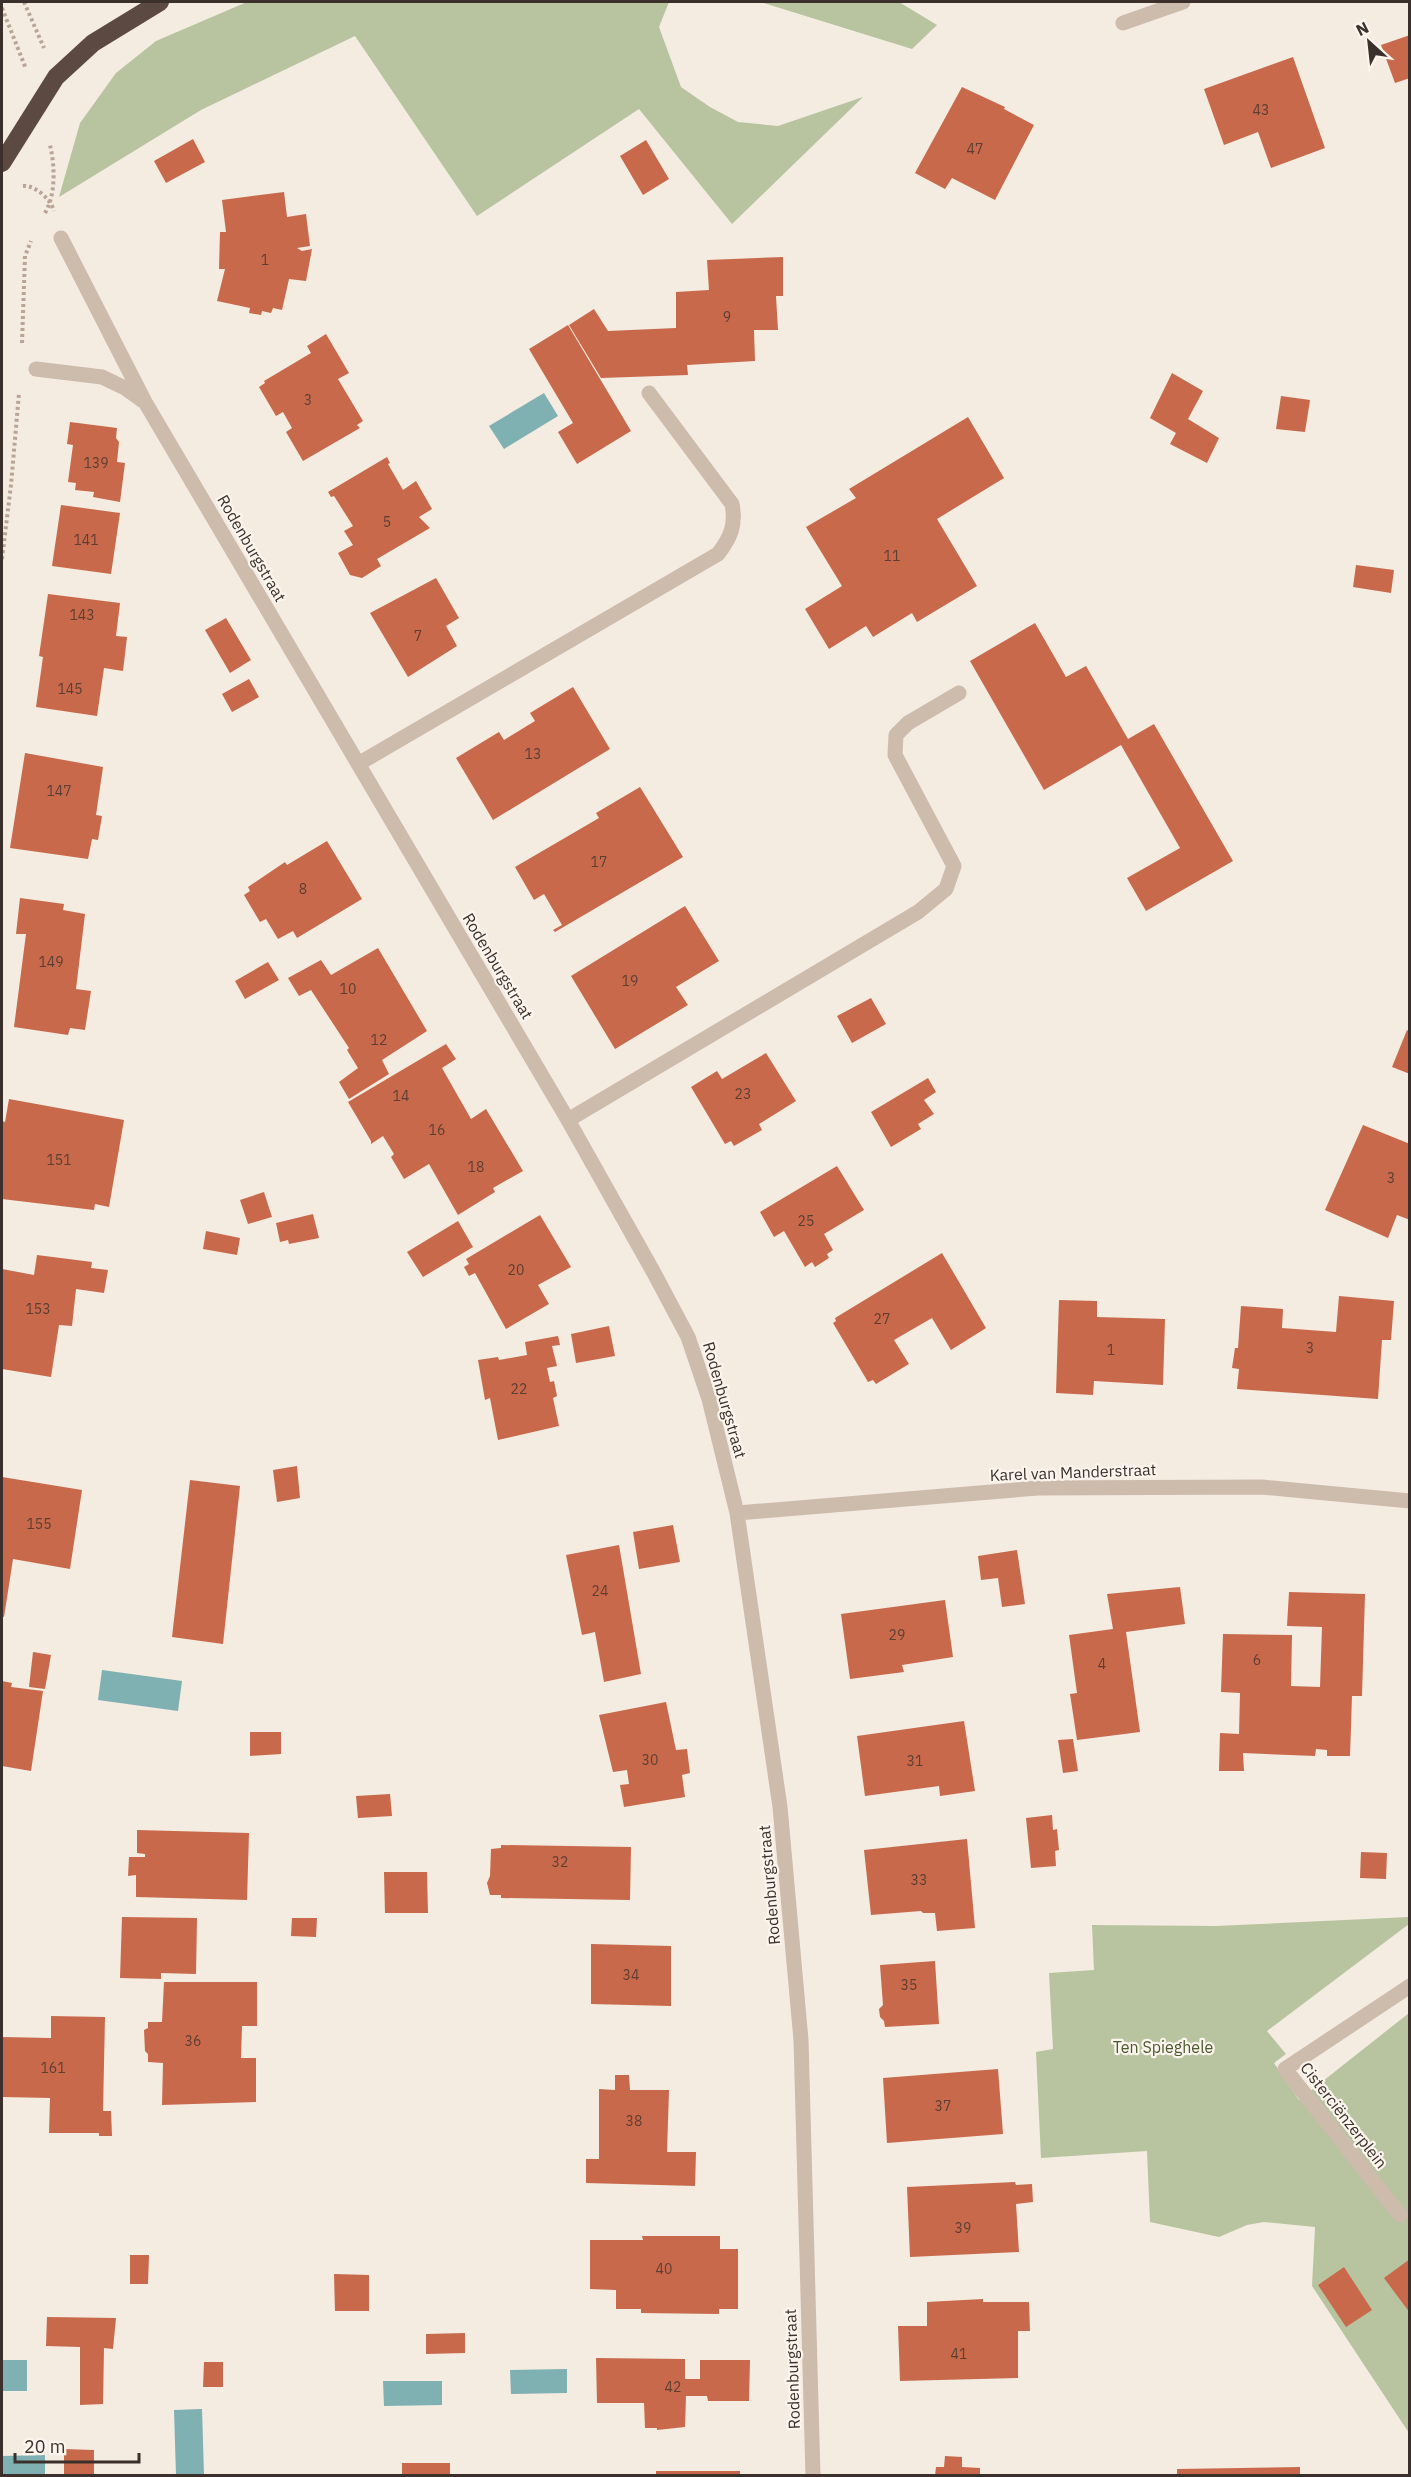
<svg xmlns="http://www.w3.org/2000/svg" width="1411" height="2477" viewBox="0 0 1411 2477" font-family="'IBM Plex Sans',sans-serif">
<style>
.green{fill:#b8c4a0}
.water{fill:#7fb0b2}
.building{fill:#c8694b}
.lines{fill:none;stroke-linecap:round;stroke-linejoin:round}
.path{stroke:#b9a596;stroke-width:4;stroke-dasharray:3 3;stroke-linecap:butt}
.minor{stroke:#cdbbac;stroke-width:15}
.highway{stroke:#5c4a42;stroke-width:18}
.labels{text-anchor:middle;dominant-baseline:central;stroke-width:4.5;stroke-linejoin:round;paint-order:stroke}
.number-label{font-size:14px;fill:#5e3e33}
.street-label{font-size:16px;fill:#3b302b;stroke:#fbf5ee}
.park-label{font-size:16px;fill:#4a5a2e;stroke:#fbf5ee}
</style>
<rect width="100%" height="100%" fill="#f4ebe1"/>
<path class="green" d="M247 2H669L659 27 681 87 710 107 738 122 778 126 863 97 732 224 639 109 477 216 355 36 201 110 59 197 80 123 116 73 156 41Z
M760 2H899L937 25 912 49Z
M1409 1917V1924L1267 2031 1286 2054 1274 2063 1299 2100 1409 2013V2433L1312 2286 1315 2227 1264 2222 1247 2225 1219 2237 1150 2222 1147 2151 1041 2158 1036 2052 1053 2049 1049 1973 1094 1970 1092 1925 1216 1926Z"/>
<path class="water" d="M544 393 558 416 504 449 489 426Z
M102 1670 182 1681 178 1711 98 1700Z
M2 2360H27V2391H2Z
M567 2369V2393L511 2394 510 2370Z
M383 2381H442V2405L384 2406Z
M202 2409 204 2475H176L174 2410Z
M45 2455V2475H2V2456Z"/>
<path class="building" d="M1410 35V78L1395 83 1381 45Z
M1293 57 1325 148 1271 168 1258 132 1224 145 1204 89Z
M962 87 1005 107 1004 109 1034 125 995 200 952 178 945 189 915 173Z
M193 139 205 162 166 183 154 161Z
M646 140 669 179 643 195 620 156Z
M284 192 287 217 306 214 310 246 297 248 302 251 312 249 306 281 289 279 282 310 273 308 271 313 262 311 261 315 249 313 250 308 217 301 225 269H219L220 232H226L222 200Z
M783 257V296H776L778 330H754L755 361 687 365 688 375 601 378 569 325 594 309 608 331 676 328V292L709 290 707 260Z
M568 325 631 431 577 464 558 432 573 423 529 349Z
M326 334 349 373 338 379 363 421 357 425 360 428 303 461 286 432 292 428 283 412 276 416 259 387 265 383 264 381 311 353 307 346Z
M1172 373 1203 391 1188 419 1219 438 1207 463 1170 444 1176 433 1150 418Z
M1281 396 1310 400 1305 432 1276 429Z
M968 417 1004 478 937 519 977 586 917 622 912 613 873 637 866 626 829 649 805 609 842 586 806 527 856 498 849 489Z
M70 422 117 428 116 438 119 442 117 462 125 463 120 502 93 497 94 492 75 490 76 483 68 482 73 445 67 444Z
M387 457 390 463 388 464 403 490 416 481 432 509 419 517 430 528 377 559 381 566 362 578 350 575 338 553 353 545 344 531 353 526 334 496 331 497 328 492Z
M61 505 120 513 111 574 52 566Z
M1356 565 1394 570 1391 593 1353 587Z
M436 578 459 618 446 626 457 646 408 677 370 613Z
M48 594 120 603 116 636 127 637 123 671 104 668 97 716 36 707 43 657 39 656Z
M226 618 251 660 230 673 205 630Z
M1035 623 1066 677 1086 666 1128 739 1154 724 1233 861 1146 911 1127 878 1180 848 1121 745 1044 790 970 661Z
M249 679 259 697 232 712 222 694Z
M573 687 610 749 493 820 456 758 499 732 504 740 535 721 530 713Z
M25 753 103 767 96 815 102 816 98 840 92 839 88 859 10 848Z
M640 787 683 857 555 932 553 930 562 925 544 894 534 900 515 867 599 818 596 813Z
M327 841 362 899 297 938 293 931 278 939 266 919 260 922 244 895 250 891 248 887 285 862 287 865Z
M20 898 64 904 63 910 85 914 76 989 91 991 85 1030 70 1028 68 1035 14 1027 26 934H16Z
M685 906 719 961 676 987 688 1005 615 1049 571 976Z
M378 948 427 1031 382 1060 389 1074 349 1099 339 1082 358 1068 347 1050 349 1048 311 990 299 996 288 978 321 960 331 975Z
M268 962 279 980 245 999 235 981Z
M871 998 886 1024 852 1043 837 1016Z
M1407 1030 1410 1032V1074L1392 1067Z
M446 1044 456 1059 442 1068 471 1119 486 1109 523 1171 493 1188 495 1192 458 1215 429 1164 404 1179 391 1157 394 1154 383 1136 371 1144V1141L348 1102Z
M766 1053 796 1101 759 1124 762 1130 734 1146 731 1141 725 1144 691 1087 717 1071 722 1079Z
M928 1078 936 1092 924 1100 934 1114 918 1124 921 1129 891 1147 871 1112Z
M9 1099 124 1120 109 1207 95 1204 94 1210 2 1199V1121L5 1122Z
M1363 1125 1410 1144V1220L1397 1215 1388 1238 1325 1210Z
M837 1166 864 1210 824 1234 833 1250 827 1254 829 1258 815 1267 812 1262 805 1267 784 1231 774 1237 760 1212Z
M264 1192 272 1217 248 1224 240 1200Z
M313 1214 319 1238 289 1244 288 1240 280 1242 276 1223Z
M540 1215 571 1267 538 1285 549 1304 506 1329 475 1273 469 1276 464 1267 469 1264 466 1259Z
M458 1221 473 1247 423 1277 407 1252Z
M206 1231 240 1238 237 1255 203 1249Z
M942 1253 986 1328 951 1350 932 1318 894 1340 909 1364 876 1384 873 1380 868 1382 833 1323 836 1321 835 1318Z
M37 1255 92 1262 91 1268 108 1270 104 1293 76 1289 72 1326 59 1325 51 1377 2 1369V1269L34 1275Z
M1339 1296 1394 1301 1391 1340H1382L1378 1399 1237 1389 1239 1369 1232 1368 1235 1348H1238L1241 1306 1283 1309 1282 1328 1336 1332Z
M1059 1300 1097 1301V1317L1165 1319 1163 1385 1094 1381 1093 1395 1056 1393Z
M609 1326 615 1356 576 1363 571 1334Z
M558 1336 560 1345 552 1346 557 1366 547 1368 550 1382 554 1381 557 1396 553 1398 559 1426 498 1440 490 1398 485 1400 478 1360 498 1357 499 1360 527 1355 525 1342Z
M297 1466 300 1498 277 1502 273 1470Z
M2 1477 82 1490 70 1569 13 1559 4 1617 2 1616Z
M190 1480 240 1486 223 1644 172 1637Z
M673 1525 680 1562 639 1569 633 1532Z
M619 1545 641 1674 604 1682 595 1632 582 1635 566 1555Z
M1017 1550 1025 1604 1002 1607 998 1578 981 1580 978 1556Z
M1180 1587 1185 1624 1126 1632 1140 1732 1077 1740 1070 1694 1077 1693 1069 1635 1113 1629 1107 1594Z
M1289 1592 1365 1594 1362 1696H1352L1350 1756H1327V1750L1316 1749 1315 1756 1243 1753 1244 1771H1219L1220 1733 1239 1734 1240 1693 1221 1692 1223 1634 1292 1635 1291 1686 1320 1687 1322 1627 1287 1626Z
M945 1600 953 1657 902 1665 904 1672 850 1679 841 1614Z
M33 1652 51 1655 45 1689 29 1687Z
M2 1681 12 1683 11 1687 43 1691 31 1771 2 1766Z
M666 1702 676 1750 687 1749 690 1773 682 1775 685 1797 624 1807 620 1785 629 1784 627 1770 613 1772 599 1715Z
M964 1721 975 1791 940 1796 939 1786 865 1796 857 1736Z
M250 1732H281V1754L250 1756Z
M1073 1739 1078 1771 1063 1773 1058 1740Z
M390 1794 392 1816 358 1818 356 1796Z
M1052 1815 1053 1830 1057 1829 1059 1850 1055 1851 1056 1866 1031 1868 1026 1818Z
M137 1830 249 1833 247 1900 136 1897V1875L128 1876 129 1857H145V1854L137 1853Z
M967 1839 975 1928 937 1931 935 1913H923L921 1911 871 1915 864 1850Z
M501 1845 631 1847 630 1900 501 1898V1895H490L487 1883 490 1876 491 1849 501 1848Z
M1361 1852 1387 1853 1386 1879 1360 1878Z
M384 1872H427L428 1913H385Z
M122 1917 197 1918 196 1974 161 1973V1979L120 1978Z
M292 1918H317L316 1937 291 1936Z
M591 1944 671 1946V2006L591 2004Z
M935 1961 939 2024 885 2027 884 2021 880 2017 879 2009 883 2005 880 1965Z
M164 1982H257V2026H242L241 2058H256V2102L162 2105 163 2063 148 2062V2054L145 2051 144 2030 148 2028V2022H162Z
M51 2016 105 2017 103 2111H111L112 2136H99V2133H49L50 2098 2 2097V2037L51 2038Z
M998 2069 1003 2134 887 2143 883 2078Z
M615 2075H629L630 2090H669L667 2152H696L695 2186 586 2183V2159H599V2089L615 2090Z
M1015 2182 1016 2185 1032 2184 1033 2202 1016 2204 1019 2252 910 2257 907 2187Z
M642 2236H720V2249H738V2309H719V2314L641 2313V2309H616V2290L590 2289V2240H643Z
M130 2255H149L148 2284H130Z
M1410 2259V2313L1384 2278Z
M1344 2267 1372 2310 1346 2327 1318 2285Z
M334 2274 369 2275V2311H335Z
M983 2299V2302H1029L1030 2331H1018V2378L900 2381 898 2326H927V2302Z
M47 2317 116 2318 113 2349 104 2348 103 2404 80 2405V2347L46 2346Z
M465 2333V2353L426 2354V2334Z
M596 2358 685 2359V2379H700V2360H750L749 2401H708L707 2396H686L685 2427 657 2430V2428H645L644 2403H597Z
M204 2362H223V2387H203Z
M64 2449 94 2450V2476H64Z
M945 2456 962 2457V2467L980 2468V2476H935L936 2467H944Z
M402 2463H450V2476H402Z
M1300 2467V2476H1177V2469Z
M656 2471H740V2476H656Z"/>
<g class="lines">
<path class="path" d="M24 2 44 48
M2 8 26 69
M23 186C36 185 51 200 54 211
M45 213C56 194 55 166 50 145
M22 343 25 256 31 241
M2 559 11 485 19 393"/>
<path class="minor" d="M1123 23 1183 2
M61 238 145 402 568 1120 654 1273 688 1337 709 1399 737 1513 780 1807 801 2040 813 2476
M36 369 102 377 125 388 143 401
M358 764 718 554C731 537 736 525 732 504L649 393
M568 1120 918 912 946 889 954 866 895 755 896 735 908 723 959 693
M737 1513 1038 1488 1262 1487 1410 1501
M1400 2215 1285 2069 1410 1986"/>
<path class="highway" d="M2 163 56 77 93 43 160 2"/>
</g>
<g class="labels">
<g class="number-label">
<text x="1261" y="110">43</text>
<text x="975" y="149">47</text>
<text x="265" y="260">1</text>
<text x="727" y="317">9</text>
<text x="308" y="400">3</text>
<text x="96" y="463">139</text>
<text x="387" y="522">5</text>
<text x="86" y="540">141</text>
<text x="892" y="556">11</text>
<text x="82" y="615">143</text>
<text x="418" y="636">7</text>
<text x="70" y="689">145</text>
<text x="533" y="754">13</text>
<text x="59" y="791">147</text>
<text x="599" y="862">17</text>
<text x="303" y="889">8</text>
<text x="51" y="962">149</text>
<text x="630" y="981">19</text>
<text x="348" y="989">10</text>
<text x="379" y="1040">12</text>
<text x="743" y="1094">23</text>
<text x="401" y="1096">14</text>
<text x="437" y="1130">16</text>
<text x="59" y="1160">151</text>
<text x="476" y="1167">18</text>
<text x="1391" y="1178">3</text>
<text x="806" y="1221">25</text>
<text x="516" y="1270">20</text>
<text x="38" y="1309">153</text>
<text x="882" y="1319">27</text>
<text x="1310" y="1348">3</text>
<text x="1111" y="1350">1</text>
<text x="519" y="1389">22</text>
<text x="39" y="1524">155</text>
<text x="600" y="1591">24</text>
<text x="897" y="1635">29</text>
<text x="1257" y="1660">6</text>
<text x="1102" y="1664">4</text>
<text x="650" y="1760">30</text>
<text x="915" y="1761">31</text>
<text x="560" y="1862">32</text>
<text x="919" y="1880">33</text>
<text x="631" y="1975">34</text>
<text x="909" y="1985">35</text>
<text x="193" y="2041">36</text>
<text x="53" y="2068">161</text>
<text x="943" y="2106">37</text>
<text x="634" y="2121">38</text>
<text x="963" y="2228">39</text>
<text x="664" y="2269">40</text>
<text x="959" y="2354">41</text>
<text x="673" y="2387">42</text>
</g>
<g class="street-label">
<text transform="translate(252 548) rotate(60)">Rodenburgstraat</text>
<text transform="translate(498 966) rotate(59)">Rodenburgstraat</text>
<text transform="translate(725 1400) rotate(74)">Rodenburgstraat</text>
<text transform="translate(1073 1472) rotate(-2)">Karel van Manderstraat</text>
<text transform="translate(769 1885) rotate(-95)">Rodenburgstraat</text>
<text transform="translate(1344 2115) rotate(52)">Cisterciënzerplein</text>
<text transform="translate(792 2369) rotate(-92)">Rodenburgstraat</text>
</g>
<g class="park-label">
<text x="1163" y="2047">Ten Spieghele</text>
</g>
</g>
<rect width="1411" height="2477" fill="none" stroke="#3b302b" stroke-width="6"/>
<g transform="translate(1369 42) rotate(333)" stroke="#fbf5ee" stroke-width="4.5" paint-order="stroke">
<path d="M0-4.5L10 22L0 15L-10 22Z" fill="#3b302b"/>
<text y="-9" font-size="16" font-weight="bold" text-anchor="middle" fill="#3b302b">N</text>
</g>
<path d="M15 2453v9h124v-9" fill="none" stroke="#3b302b" stroke-width="3"/>
<text x="24" y="2453" font-size="18" fill="#3b302b" stroke="#fbf5ee" stroke-width="4.5" paint-order="stroke">20 m</text>
</svg>
